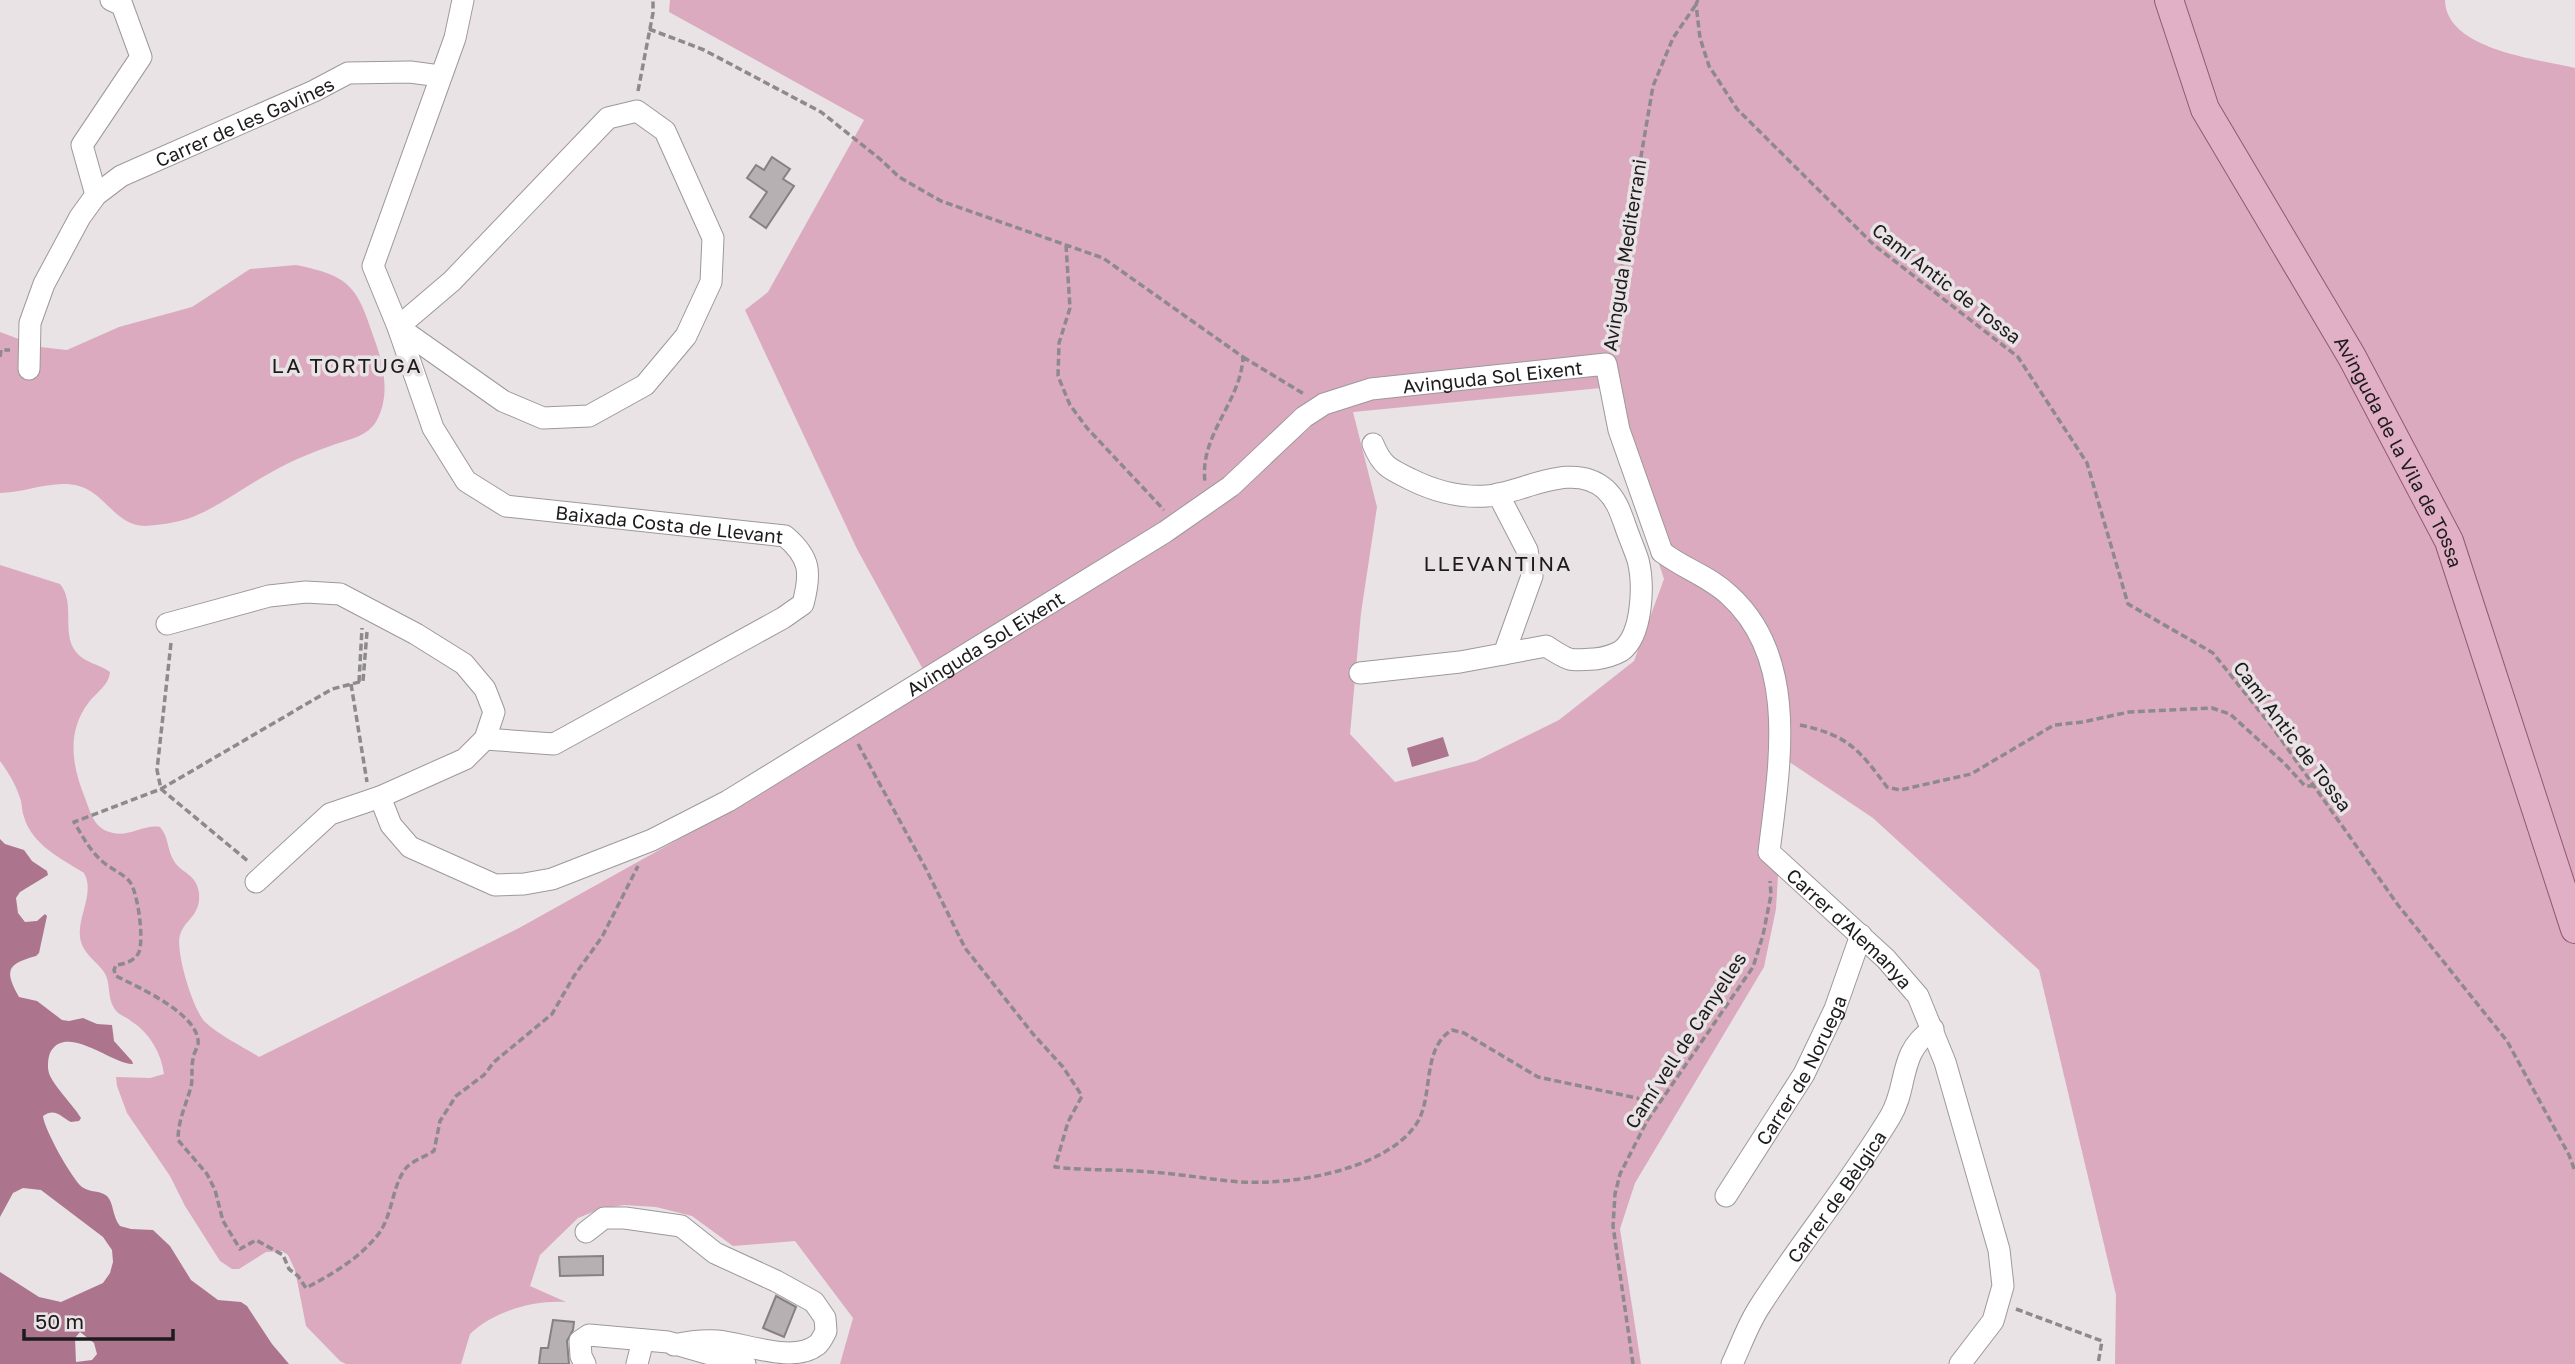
<svg xmlns="http://www.w3.org/2000/svg" width="2575" height="1364" viewBox="0 0 2575 1364" font-family="'Golos Text',sans-serif">
<style>
.green{fill:#dbaabf;fill-rule:evenodd}
.water{fill:#ac758d;fill-rule:evenodd}
.building{fill:#b6b0b2;stroke:#868083;stroke-width:2}
.lines{fill:none;stroke-linecap:round;stroke-linejoin:round}
.minor-casing{stroke:#9e989a;stroke-width:23}
.major-casing{stroke:#8f5972;stroke-width:30}
.path{stroke:#8e8a8b;stroke-width:3.5;stroke-dasharray:7 3.5;stroke-linecap:butt}
.minor{stroke:#fff;stroke-width:21}
.major{stroke:#e1b0c6;stroke-width:28}
.labels{text-anchor:middle;dominant-baseline:central;stroke-width:7;stroke-linejoin:round;paint-order:stroke}
.street-label{font-size:19px;fill:#1d1b1c;stroke:#e9e3e5}
.neighbourhood-label{font-size:21px;letter-spacing:2px;fill:#1d1b1c;stroke:#e9e3e5}
</style>
<rect width="100%" height="100%" fill="#e9e3e5"/>
<path class="green" d="M670 0H2445C2446 50 2538 59 2575 68V1364H2115L2116 1295 2039 970 1873 818 1785 759 1776 909 1764 967 1635 1183 1620 1229 1641 1364H840L853 1318 795 1241 733 1246 692 1216 656 1207 624 1205 600 1209 578 1218 540 1255 530 1286 566 1302C533 1300 494 1311 470 1334L461 1364H346L340 1361 306 1326 295 1270 288 1255 282 1251 266 1252 239 1269H232L220 1261 185 1206 170 1176 127 1113 117 1086 116 1077 150 1078 164 1074C161 1053 150 1033 131 1021 125 1016 118 1015 114 1008 107 997 111 982 104 972 98 963 88 957 83 947 71 923 97 896 84 873 62 859 32 845 24 817 22 812 22 806 21 801 17 787 9 773 0 761V565L60 584C76 603 61 633 76 652 85 663 99 664 110 672 109 685 97 692 89 702 66 732 72 766 85 798 91 814 94 829 113 833 130 837 144 824 160 827 169 837 167 850 174 861 181 873 197 874 199 893 201 916 185 919 180 935 175 951 193 1010 205 1022 220 1036 242 1046 259 1057L519 928 706 824 931 684 857 549 745 310 768 292 864 120 669 12ZM1601 388 1664 579 1634 661 1559 720 1476 761 1395 782 1350 734 1361 613 1377 507 1353 412Z
M296 265C350 276 357 286 374 338 383 363 391 394 377 420 368 437 349 439 333 445 311 453 290 461 270 473 242 488 216 509 187 519 173 523 159 525 145 526 116 526 105 493 79 486 53 479 25 493 0 493V332L40 347 67 350 119 327 192 307 250 269Z"/>
<path class="water" d="M1443 737 1449 756 1412 767 1407 748Z
M0 839 5 844 24 850 32 861 47 871 48 875 20 892 16 898 18 913 25 922 37 921 45 914 47 916 39 953 36 956C7 964 4 970 19 997L37 1001 62 1020 69 1021 83 1018 97 1024 112 1025 114 1041 132 1061 133 1064C113 1065 68 1024 51 1051 48 1056 47 1067 49 1073 52 1084 74 1106 81 1118L79 1121 71 1122C61 1117 55 1107 43 1116 44 1129 72 1179 82 1187 90 1193 100 1190 107 1196 114 1203 112 1216 120 1226L131 1229 153 1230 170 1246 191 1280 218 1300 241 1302 247 1306 272 1344 289 1364H0V1272L39 1297 61 1302 103 1283 110 1273 113 1262 112 1250 103 1237 41 1190 23 1188 13 1193 0 1217ZM80 1332 94 1343 97 1354 92 1360 76 1362 75 1338Z"/>
<path class="building" d="M772 157 790 169 783 179 794 186 766 228 750 217 767 192 747 178 756 165 764 170Z
M603 1256V1275L560 1276 559 1257Z
M776 1296 796 1307 784 1337 763 1328Z
M553 1320 574 1322 573 1330 567 1341 569 1364H539L541 1348H548Z"/>
<g class="lines">
<g class="minor-casing">
<g id="minor">
<path id="s1" d="M463 0 455 38 373 266 398 327 433 428 466 481 506 506 785 536C811 558 811 573 803 604L783 618 554 744 485 739"/>
<path d="M637 111 665 131 713 238 711 282 686 336 645 385 589 416 543 418 503 401 398 327 452 281 608 118Z"/>
<path d="M96 195 82 145 141 57 122 5 111 0"/>
<path id="s2" d="M29 369 30 323 44 284 80 217 96 195 121 176 314 91 348 73 410 72 440 76"/>
<path d="M1498 494 1527 550 1532 576 1504 654"/>
<path id="s3" d="M1662 552C1684 569 1709 576 1729 595 1800 659 1779 768 1769 852L1886 959 1918 996 1945 1062 1999 1250 2003 1286 1993 1321 1960 1364"/>
<path d="M167 624 269 596 306 592 340 594 416 634 464 664 485 689 494 712 485 739 465 759 380 797 330 814 256 882"/>
<path d="M1360 673 1460 662 1546 646C1570 661 1567 661 1595 659 1603 658 1614 655 1621 651 1643 635 1644 584 1638 560 1634 548 1629 537 1625 525 1620 511 1616 499 1605 489 1572 460 1523 493 1487 496 1460 498 1434 491 1410 479 1389 469 1382 466 1373 444"/>
<path id="s4" d="M380 797 391 825 410 847 495 885 524 884 552 879 652 840 728 801 1165 532 1231 486 1304 417 1324 404 1371 389 1606 364 1619 430 1662 552"/>
<path id="s5" d="M1726 1196 1804 1074 1835 1009 1861 935"/>
<path d="M586 1232 604 1218H625L681 1226 715 1253 776 1281 814 1302 825 1318 826 1331C824 1335 821 1342 817 1345 793 1364 744 1343 717 1341 702 1340 688 1342 674 1345"/>
<path d="M585 1364 581 1356 580 1341 589 1335 668 1342 745 1364"/>
<path d="M637 1364 643 1340"/>
<path id="s6" d="M1732 1364C1741 1345 1748 1324 1760 1306 1801 1242 1850 1183 1890 1117 1909 1086 1897 1053 1933 1029"/>
</g>
</g>
<g class="major-casing">
<g id="major">
<path id="s7" d="M2169 0 2205 109 2352 357 2449 541 2575 929"/>
</g>
</g>
<path class="path" d="M1698 0 1696 4 1700 38 1709 66 1737 109 1874 245 2018 357 2087 463 2128 604 2213 653 2273 728 2398 905 2507 1041 2569 1155 2575 1171
M649 29 704 50 821 112 880 159 899 177 941 201 1103 258 1243 357C1241 402 1199 435 1205 482
M638 91 653 13V0
M1066 245 1070 308 1059 343 1058 376 1070 405 1087 428 1164 510
M1609 344 1653 86 1673 38 1695 6
M0 357 1 350H10
M1243 357 1304 394
M367 632 363 681 332 689 161 789 74 822C83 837 90 851 103 862 111 869 124 874 130 882 138 893 144 939 139 952 135 961 125 964 116 965L114 970 116 976C138 987 201 1015 198 1044 197 1049 193 1054 193 1059 191 1068 193 1077 191 1087 186 1105 178 1120 178 1140L207 1174 215 1190 223 1221 240 1249 256 1240 283 1255 289 1269 298 1276 306 1288C332 1274 357 1260 376 1237 393 1218 391 1187 406 1168 412 1161 426 1156 434 1151L440 1121 456 1096 484 1075 494 1062 552 1014 574 976 602 937 638 866
M171 643 157 770 161 789 249 862
M359 682 362 628
M351 684 367 782
M1800 725C1847 735 1859 749 1887 787L1900 790 1971 774 2054 725 2083 722 2129 712 2212 708 2230 714 2284 763 2305 786H2314
M858 744 926 869 965 948 1033 1034 1063 1067 1082 1096 1068 1122 1055 1167C1088 1171 1119 1169 1151 1172 1182 1174 1212 1180 1242 1182 1293 1185 1383 1170 1415 1126 1435 1099 1420 1049 1452 1030L1464 1033 1538 1077 1637 1098 1656 1109
M2016 1309 2102 1341 2098 1364
M1633 1364 1613 1226 1615 1194 1620 1174 1647 1121 1753 967 1763 935 1771 895 1770 881"/>
<use href="#minor" class="minor"/>
<use href="#major" class="major"/>
</g>
<g class="labels">
<g class="street-label">
<text stroke="none"><textPath href="#s2" startOffset="357">Carrer de les Gavines</textPath></text>
<text transform="translate(1624 255) rotate(-81)">Avinguda Mediterrani</text>
<text transform="translate(1947 283) rotate(38)">Camí Antic de Tossa</text>
<text stroke="none"><textPath href="#s4" startOffset="1292">Avinguda Sol Eixent</textPath></text>
<text stroke="none"><textPath href="#s7" startOffset="509">Avinguda de la Vila de Tossa</textPath></text>
<text stroke="none"><textPath href="#s1" startOffset="728">Baixada Costa de Llevant</textPath></text>
<text stroke="none"><textPath href="#s4" startOffset="704">Avinguda Sol Eixent</textPath></text>
<text transform="translate(2293 736) rotate(53)">Camí Antic de Tossa</text>
<text stroke="none"><textPath href="#s3" startOffset="462">Carrer d'Alemanya</textPath></text>
<text transform="translate(1685 1040) rotate(-57)">Camí vell de Canyelles</text>
<text stroke="none"><textPath href="#s5" startOffset="147">Carrer de Noruega</textPath></text>
<text stroke="none"><textPath href="#s6" startOffset="198">Carrer de Bèlgica</textPath></text>
</g>
<g class="neighbourhood-label">
<text x="347" y="365">LA TORTUGA</text>
<text x="1498" y="563">LLEVANTINA</text>
</g>
</g>
<path d="M24 1329v10h149v-10" fill="none" stroke="#1d1b1c" stroke-width="3.5"/>
<text x="35" y="1329" font-size="21" fill="#1d1b1c" stroke="#e9e3e5" stroke-width="5" paint-order="stroke">50 m</text>
</svg>
